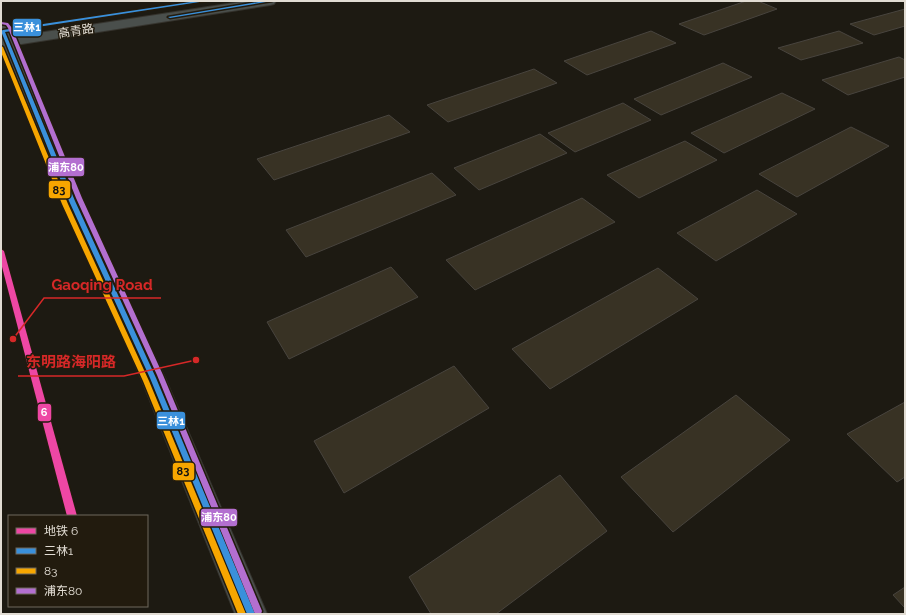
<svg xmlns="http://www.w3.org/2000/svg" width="906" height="615" viewBox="0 0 906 615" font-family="Raleway,'Noto Sans SC',sans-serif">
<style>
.building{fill:#383224;stroke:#48443e}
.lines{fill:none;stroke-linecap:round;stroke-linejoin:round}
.major-casing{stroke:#36342e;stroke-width:2}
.major{fill:#4a4f4c;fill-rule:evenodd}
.bus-1-casing{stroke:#221b0e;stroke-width:3}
.bus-2-casing{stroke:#221b0e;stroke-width:3}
.bus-3-casing{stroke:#221b0e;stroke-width:3}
.bus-1{fill:#3a90db;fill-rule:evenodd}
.bus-2{fill:#f7a600;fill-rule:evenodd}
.bus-3{fill:#b36fd0;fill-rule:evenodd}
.metro-1-casing{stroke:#221b0e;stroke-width:3}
.metro-1{fill:#ee47a4;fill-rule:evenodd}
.labels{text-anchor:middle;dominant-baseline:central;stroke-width:3;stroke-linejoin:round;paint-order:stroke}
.far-street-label{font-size:12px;fill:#e1dcd3;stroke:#221b0e}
.leader{fill:none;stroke:#d62828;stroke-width:1.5}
.callout-dot{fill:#d62828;stroke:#221b0e;stroke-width:1.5}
.callout-label{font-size:15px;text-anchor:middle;font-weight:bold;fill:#d62828;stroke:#221b0e;stroke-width:3;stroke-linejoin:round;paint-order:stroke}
.line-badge{stroke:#221b0e;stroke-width:1.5}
.badge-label{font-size:11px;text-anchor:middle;font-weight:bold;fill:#fff}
.pale-badge-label{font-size:11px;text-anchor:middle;font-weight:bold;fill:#111}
</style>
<rect width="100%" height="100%" fill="#1d1a12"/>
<path class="building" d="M746 1H758L777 9 704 35 679 24Z
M905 9V26L874 35 850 24Z
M651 31 676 43 587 75 564 61Z
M839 31 863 43 801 60 778 48Z
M899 57 905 60V77L848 95 822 80Z
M723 63 752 77 661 115 634 99Z
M534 69 557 83 448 122 427 105Z
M782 93 815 109 724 153 691 133Z
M623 103 651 120 575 152 548 133Z
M389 115 410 132 274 180 257 159Z
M851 127 889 146 797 197 759 174Z
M540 134 567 153 479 190 454 168Z
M685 141 717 160 639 198 607 175Z
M432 173 456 195 306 257 286 230Z
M757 190 797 214 716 261 677 233Z
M582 198 615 222 475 290 446 260Z
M391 267 418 297 289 359 267 322Z
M658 268 698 299 550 389 512 349Z
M454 366 489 408 344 493 314 441Z
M736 395 790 440 673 532 621 477Z
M905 402V477L897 482 847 434Z
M560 475 607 531 496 614H431L409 577Z
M905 587V608L893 595Z"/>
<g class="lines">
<g class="major-casing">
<path id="major" d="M247 1H276L274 4 270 5 15 45 81 201 165 378 267 614H235L141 378 63 201 3 47H1V22L6 23 12 37Z"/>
</g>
<use href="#major" class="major"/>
<g class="bus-1-casing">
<path id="bus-1" d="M197 1H206L5 32 75 201 156 378 255 614H247L150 378 69 201 1 31 3 30Z
M264 1H272L170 18 168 17Z"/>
</g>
<g class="bus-2-casing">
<path id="bus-2" d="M1 46 3 47 68 204 149 381 246 614H238L143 381 62 204 1 52Z"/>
</g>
<g class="bus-3-casing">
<path id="bus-3" d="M1 22 8 23 12 28 82 198 163 375 262 611 261 614H255L157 375 76 198 8 28 6 25 1 24Z"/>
</g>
<use href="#bus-1" class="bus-1"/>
<use href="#bus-2" class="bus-2"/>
<use href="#bus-3" class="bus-3"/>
<g class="metro-1-casing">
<path id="metro-1" d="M1 249 4 251 77 516H67L1 263Z"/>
</g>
<use href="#metro-1" class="metro-1"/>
</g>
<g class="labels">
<g class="far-street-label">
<text transform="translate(76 31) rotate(-9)">高青路</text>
</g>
</g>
<path class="leader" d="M13 339L44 298H161M196 360L124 376H18"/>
<g class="callout-dot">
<circle cx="13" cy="339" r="4"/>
<circle cx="196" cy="360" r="4"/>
</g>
<g class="callout-label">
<text x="102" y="290">Gaoqing Road</text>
<text x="71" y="367">东明路海阳路</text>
</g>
<g class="line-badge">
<rect x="12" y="18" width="30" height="19" rx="4" fill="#3a90db"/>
<rect x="47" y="157" width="38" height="20" rx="4" fill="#b36fd0"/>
<rect x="48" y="180" width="23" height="19" rx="4" fill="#f7a600"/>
<rect x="37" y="403" width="15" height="19" rx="4" fill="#ee47a4"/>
<rect x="156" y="411" width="30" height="19" rx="4" fill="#3a90db"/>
<rect x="172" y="462" width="23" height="19" rx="4" fill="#f7a600"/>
<rect x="200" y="508" width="38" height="19" rx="4" fill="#b36fd0"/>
</g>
<g class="badge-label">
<text x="27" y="31">三林1</text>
<text x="66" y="171">浦东80</text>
<text x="44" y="416">6</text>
<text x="171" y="425">三林1</text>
<text x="219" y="521">浦东80</text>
</g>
<g class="pale-badge-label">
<text x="59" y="194">83</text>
<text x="183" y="475">83</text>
</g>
<rect width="906" height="615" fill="none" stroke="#e1dcd3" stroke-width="4"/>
<rect x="8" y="515" width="140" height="92" fill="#221b0e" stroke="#6e685d"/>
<rect x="16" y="528" width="20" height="6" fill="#ee47a4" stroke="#6e685d"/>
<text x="44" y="535" font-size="12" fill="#e1dcd3">地铁 6</text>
<rect x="16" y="548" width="20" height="6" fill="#3a90db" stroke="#6e685d"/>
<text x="44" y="555" font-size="12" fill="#e1dcd3">三林1</text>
<rect x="16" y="568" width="20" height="6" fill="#f7a600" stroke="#6e685d"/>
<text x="44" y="575" font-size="12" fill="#e1dcd3">83</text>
<rect x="16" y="588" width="20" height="6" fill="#b36fd0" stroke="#6e685d"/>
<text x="44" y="595" font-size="12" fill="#e1dcd3">浦东80</text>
</svg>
